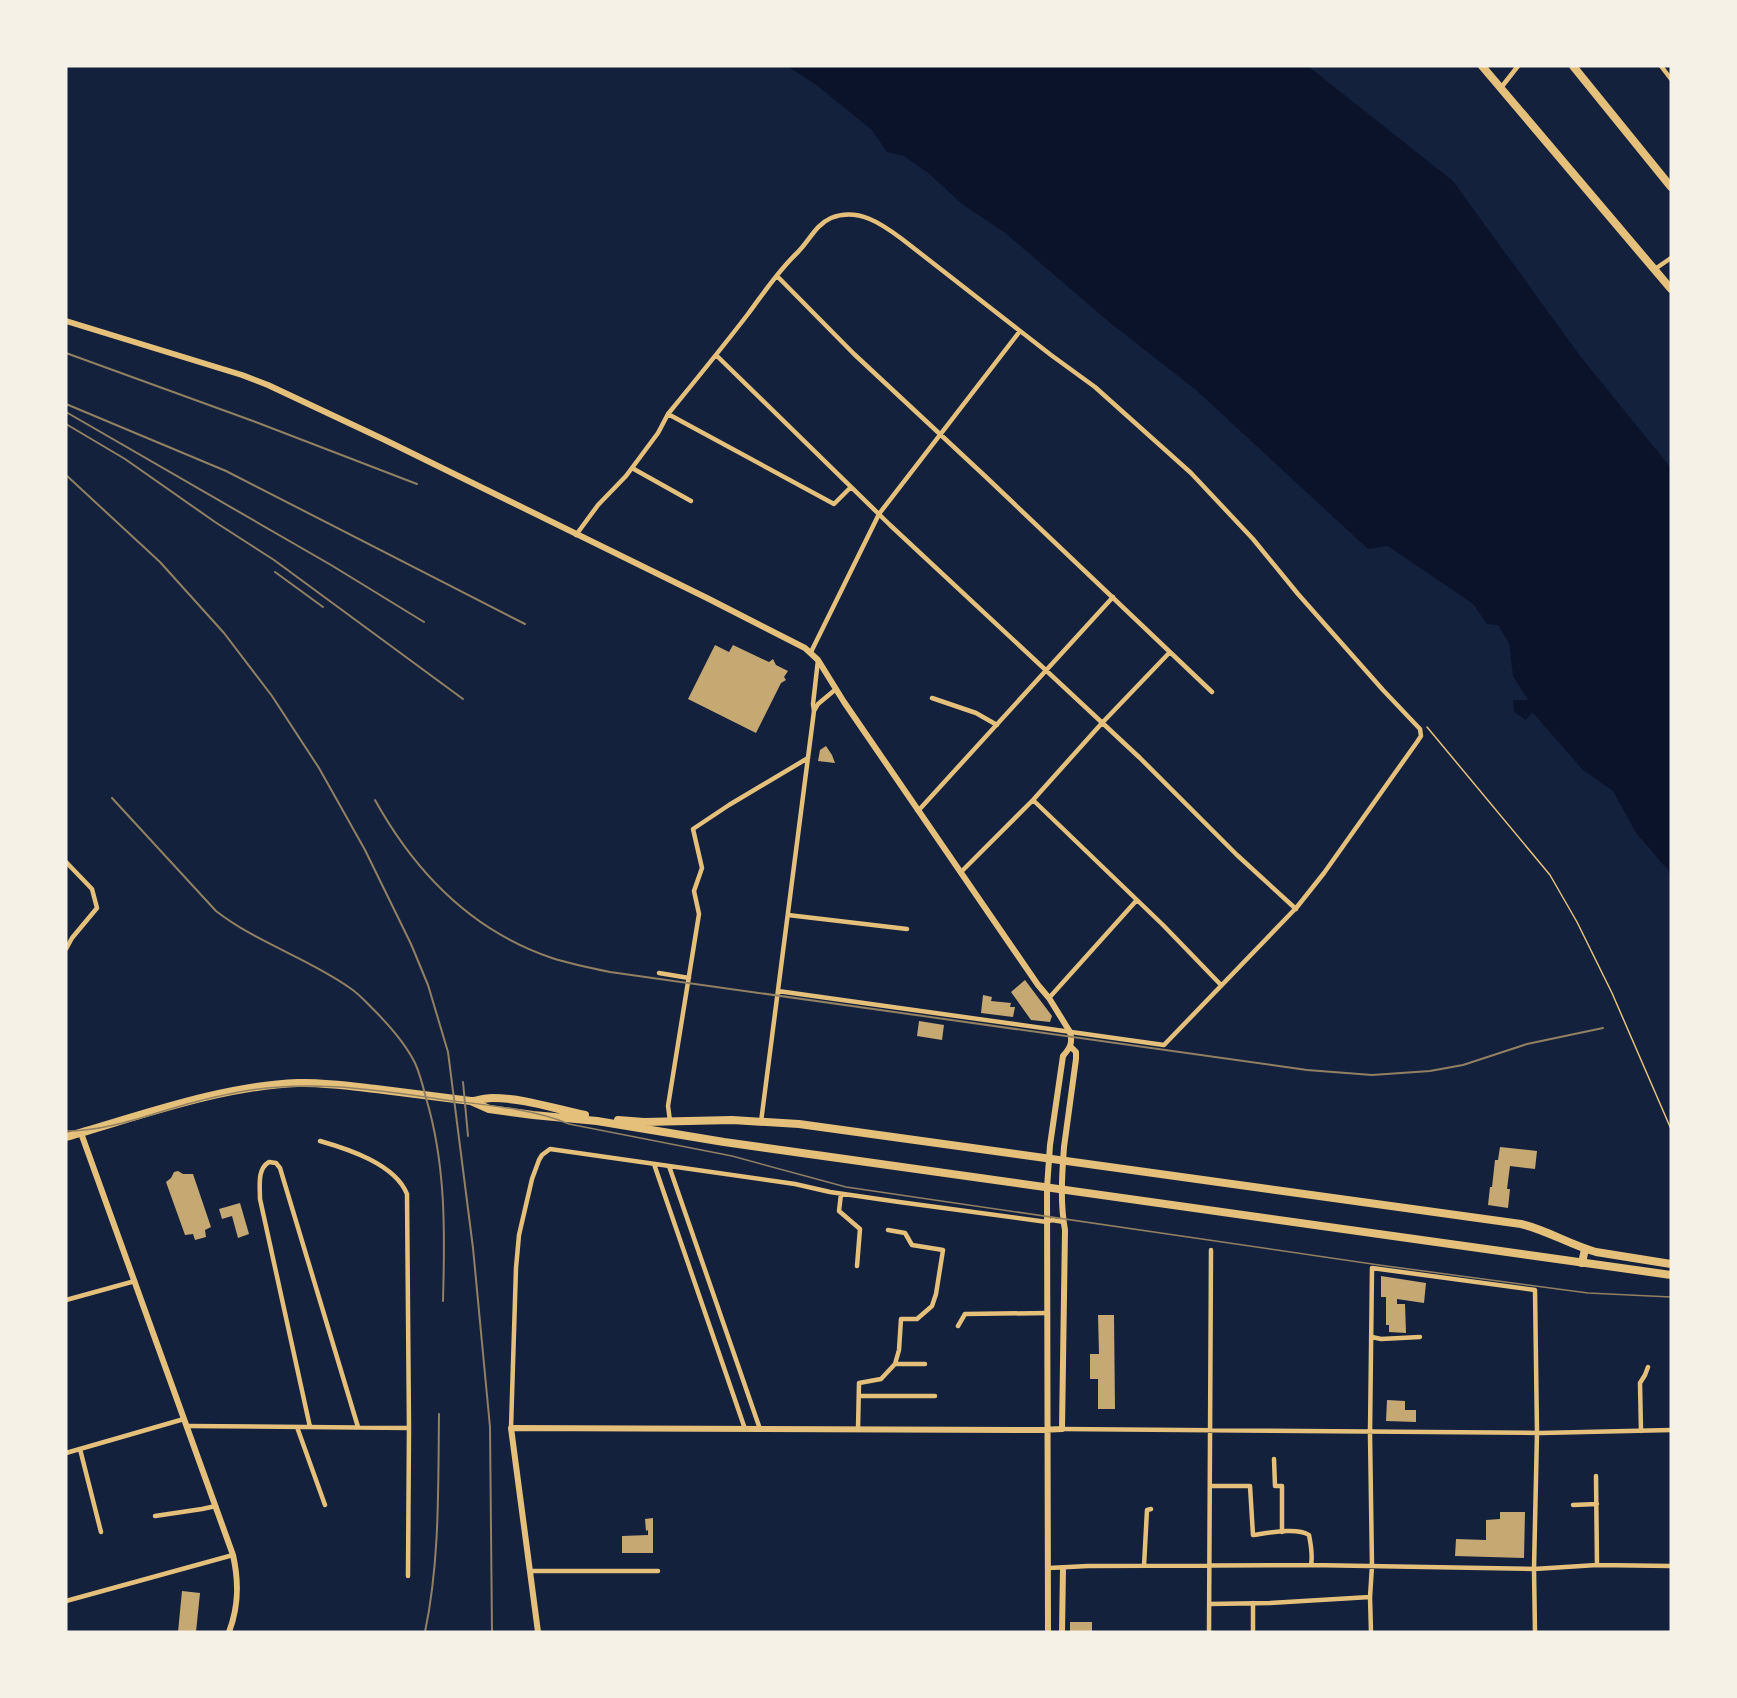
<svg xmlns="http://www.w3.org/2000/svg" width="1737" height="1698" viewBox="0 0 1737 1698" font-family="'IBM Plex Sans',sans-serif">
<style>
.water{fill:#0b132b}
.building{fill:#c6a872}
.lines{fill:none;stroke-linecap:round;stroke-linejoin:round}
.path{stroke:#e5c07b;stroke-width:1.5}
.minor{stroke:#e5c07b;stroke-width:4.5}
.tertiary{stroke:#e5c07b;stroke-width:6}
.primary{stroke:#e5c07b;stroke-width:8}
.trunk{stroke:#e5c07b;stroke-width:8}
.tram{stroke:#918062;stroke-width:1.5}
.rail{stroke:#918062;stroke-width:2}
</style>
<rect width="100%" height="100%" fill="#14213d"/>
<path class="water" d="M787 66H1308L1453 181 1581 357 1671 468V878L1668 870 1636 833 1613 791 1584 771 1532 712 1526 720 1514 712 1513 700H1528L1513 676 1509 643 1498 625 1487 624 1473 604 1388 546 1368 549 1196 390 1109 322 1004 232 962 204 927 172 904 156 887 152 872 130 815 84Z"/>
<path class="building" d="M715 645 729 652 733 645 769 662 773 659 776 665 788 671 784 677 786 680 781 683 756 733 688 699Z
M826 746 832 755 835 763 818 761 820 750Z
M1025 980 1052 1016 1050 1022 1031 1020 1011 992Z
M983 995 992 997 991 1001 1011 1003 1010 1007H1015L1013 1017 981 1013Z
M919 1021 944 1025 942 1040 917 1036Z
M1500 1147 1537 1151 1535 1169 1510 1166 1507 1189H1510L1508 1208 1488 1205 1490 1187H1492L1495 1160H1498Z
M178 1171 183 1174H193L211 1227 205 1230 206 1237 195 1240 193 1234 185 1235 166 1182 171 1178 174 1172Z
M240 1203 249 1234 238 1238 232 1216 222 1219 219 1209Z
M1381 1276 1426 1283 1424 1303 1397 1299V1304H1405L1406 1333 1389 1332V1325H1386V1297H1381Z
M1098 1315H1114L1115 1409H1098V1379H1090V1354H1099Z
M1387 1400 1405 1401V1410H1416V1422L1386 1421Z
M1500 1512H1525L1524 1558 1455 1556 1456 1539 1486 1540V1520L1500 1519Z
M653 1518V1553H622V1536L648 1535V1530L646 1531 645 1519Z
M182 1591 200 1593 196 1632H178Z
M1070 1622H1092V1632H1070Z"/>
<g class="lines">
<path class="path" d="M1427 727 1550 875 1577 922 1612 993 1671 1129"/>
<path class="minor" d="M1661 66 1671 79
M1500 89 1518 66
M1655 269 1671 258
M777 276 854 354 986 477 1212 692
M716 355 890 525 1140 758 1237 855 1296 909
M668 414 834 504 851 487
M632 468 691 501
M576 535 598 505 626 476 658 433 668 414C695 381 722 348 748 314 763 294 778 271 796 254 809 242 815 225 831 218 858 207 882 224 902 239L1051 355 1095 387 1191 473 1253 539 1298 594 1383 690 1420 729 1421 736 1417 742 1324 873 1297 907 1164 1045 778 991
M811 652 879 514 1020 331
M932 698 976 713 997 725
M814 711 818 704 836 689
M1033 800 1163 925 1221 985
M918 811 1113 597
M66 862 92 889 97 908 72 938 66 949
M962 871 1033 800 1102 723 1170 652
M788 915 907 929
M659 973 689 978
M1049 998 1136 901
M670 1121 668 1106 699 914 694 891 702 868 693 829 729 805 808 758
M761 1122 814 711 813 704 818 660
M320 1141C348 1149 395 1164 407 1194L409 1428 408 1576
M654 1164 745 1429
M669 1166 760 1429
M841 1194 839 1211 860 1229 857 1266
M66 1300 135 1281
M958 1326 965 1314 1048 1313
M1372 1337 1381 1339 1420 1337
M895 1364H925
M859 1396H935
M187 1426 409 1428
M297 1427 325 1505
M310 1427 260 1199C260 1186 257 1169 269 1162L276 1163 280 1168 358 1427
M511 1428 516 1268 519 1235 532 1179 539 1160 542 1155 550 1149 795 1184 830 1192 899 1202 1047 1222 1052 1220 1064 1222
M858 1429 859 1383 881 1379 895 1364 899 1350 901 1319H917L932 1306 936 1294 943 1250 912 1245 905 1233 888 1230
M1062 1429 1541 1433 1671 1430
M1641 1431 1640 1383 1645 1375 1648 1367
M80 1449 101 1532
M66 1453 184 1419
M1274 1459 1275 1486H1282V1532
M1596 1476 1597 1565
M1210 1486H1250L1253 1535C1268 1533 1297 1527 1309 1535 1311 1545 1313 1555 1311 1565
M1573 1505 1597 1504
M155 1516 202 1509 216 1506
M1144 1566 1147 1510 1151 1509
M1049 1568 1088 1566 1311 1565 1534 1569 1597 1565 1671 1566
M530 1571H658
M66 1601 233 1555
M1253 1603V1632
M1209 1604 1270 1603 1370 1597
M1209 1632 1211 1250
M1371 1632 1370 1597 1372 1566 1370 1434 1372 1268 1535 1290 1537 1433 1534 1569 1535 1632"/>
<path class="tertiary" d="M66 321 242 375 268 385 385 440 707 598 805 648 818 660 844 702 1038 985 1049 998 1070 1032C1073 1043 1070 1048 1063 1056L1050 1145 1047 1188 1048 1632
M81 1133 233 1555C239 1582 239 1606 229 1632
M538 1632 511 1428 1040 1430 1062 1429 1065 1230C1060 1203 1062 1174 1064 1147L1076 1059V1052L1071 1047
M1062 1632 1063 1568"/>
<path class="primary" d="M1482 66 1671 289
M1573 66 1671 187
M473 1101C479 1100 486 1098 492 1098 524 1098 555 1109 585 1115
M618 1120 644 1122 732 1120 799 1124 1521 1224C1547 1230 1570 1245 1596 1252L1671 1264
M66 1137C140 1116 221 1086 298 1083 324 1082 350 1086 376 1089 408 1093 440 1097 471 1101L489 1109 533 1115 597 1121 724 1142 1671 1275"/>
<path class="trunk" d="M1582 1263 1585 1249"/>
<path class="tram" d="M66 1131C111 1131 152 1113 195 1102 209 1098 224 1095 239 1092 310 1078 382 1091 453 1101 488 1105 537 1110 569 1124L732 1156 846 1187 1379 1265 1588 1293 1671 1297"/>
<path class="rail" d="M66 353 253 421 417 484
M66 404 226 471 525 624
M66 412 331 565 424 622
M66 424 125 459 215 522 274 560 463 699
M66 475 160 562 224 633 272 696 319 768 365 850 411 944 428 985 448 1052 473 1248 490 1427 492 1632
M275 572 323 607
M112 798 216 911C257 943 308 958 350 988 359 994 366 1002 373 1009 389 1025 405 1043 415 1063 420 1074 423 1086 426 1098 446 1164 445 1233 443 1301
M375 800C415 872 472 931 552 958 571 964 590 968 610 972L1307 1070 1372 1075 1430 1071 1463 1065 1527 1044 1603 1028
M463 1082 468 1136
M425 1632C440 1560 438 1487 439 1414"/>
</g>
<rect width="1737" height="1698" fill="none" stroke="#f6f1e7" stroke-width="135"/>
</svg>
